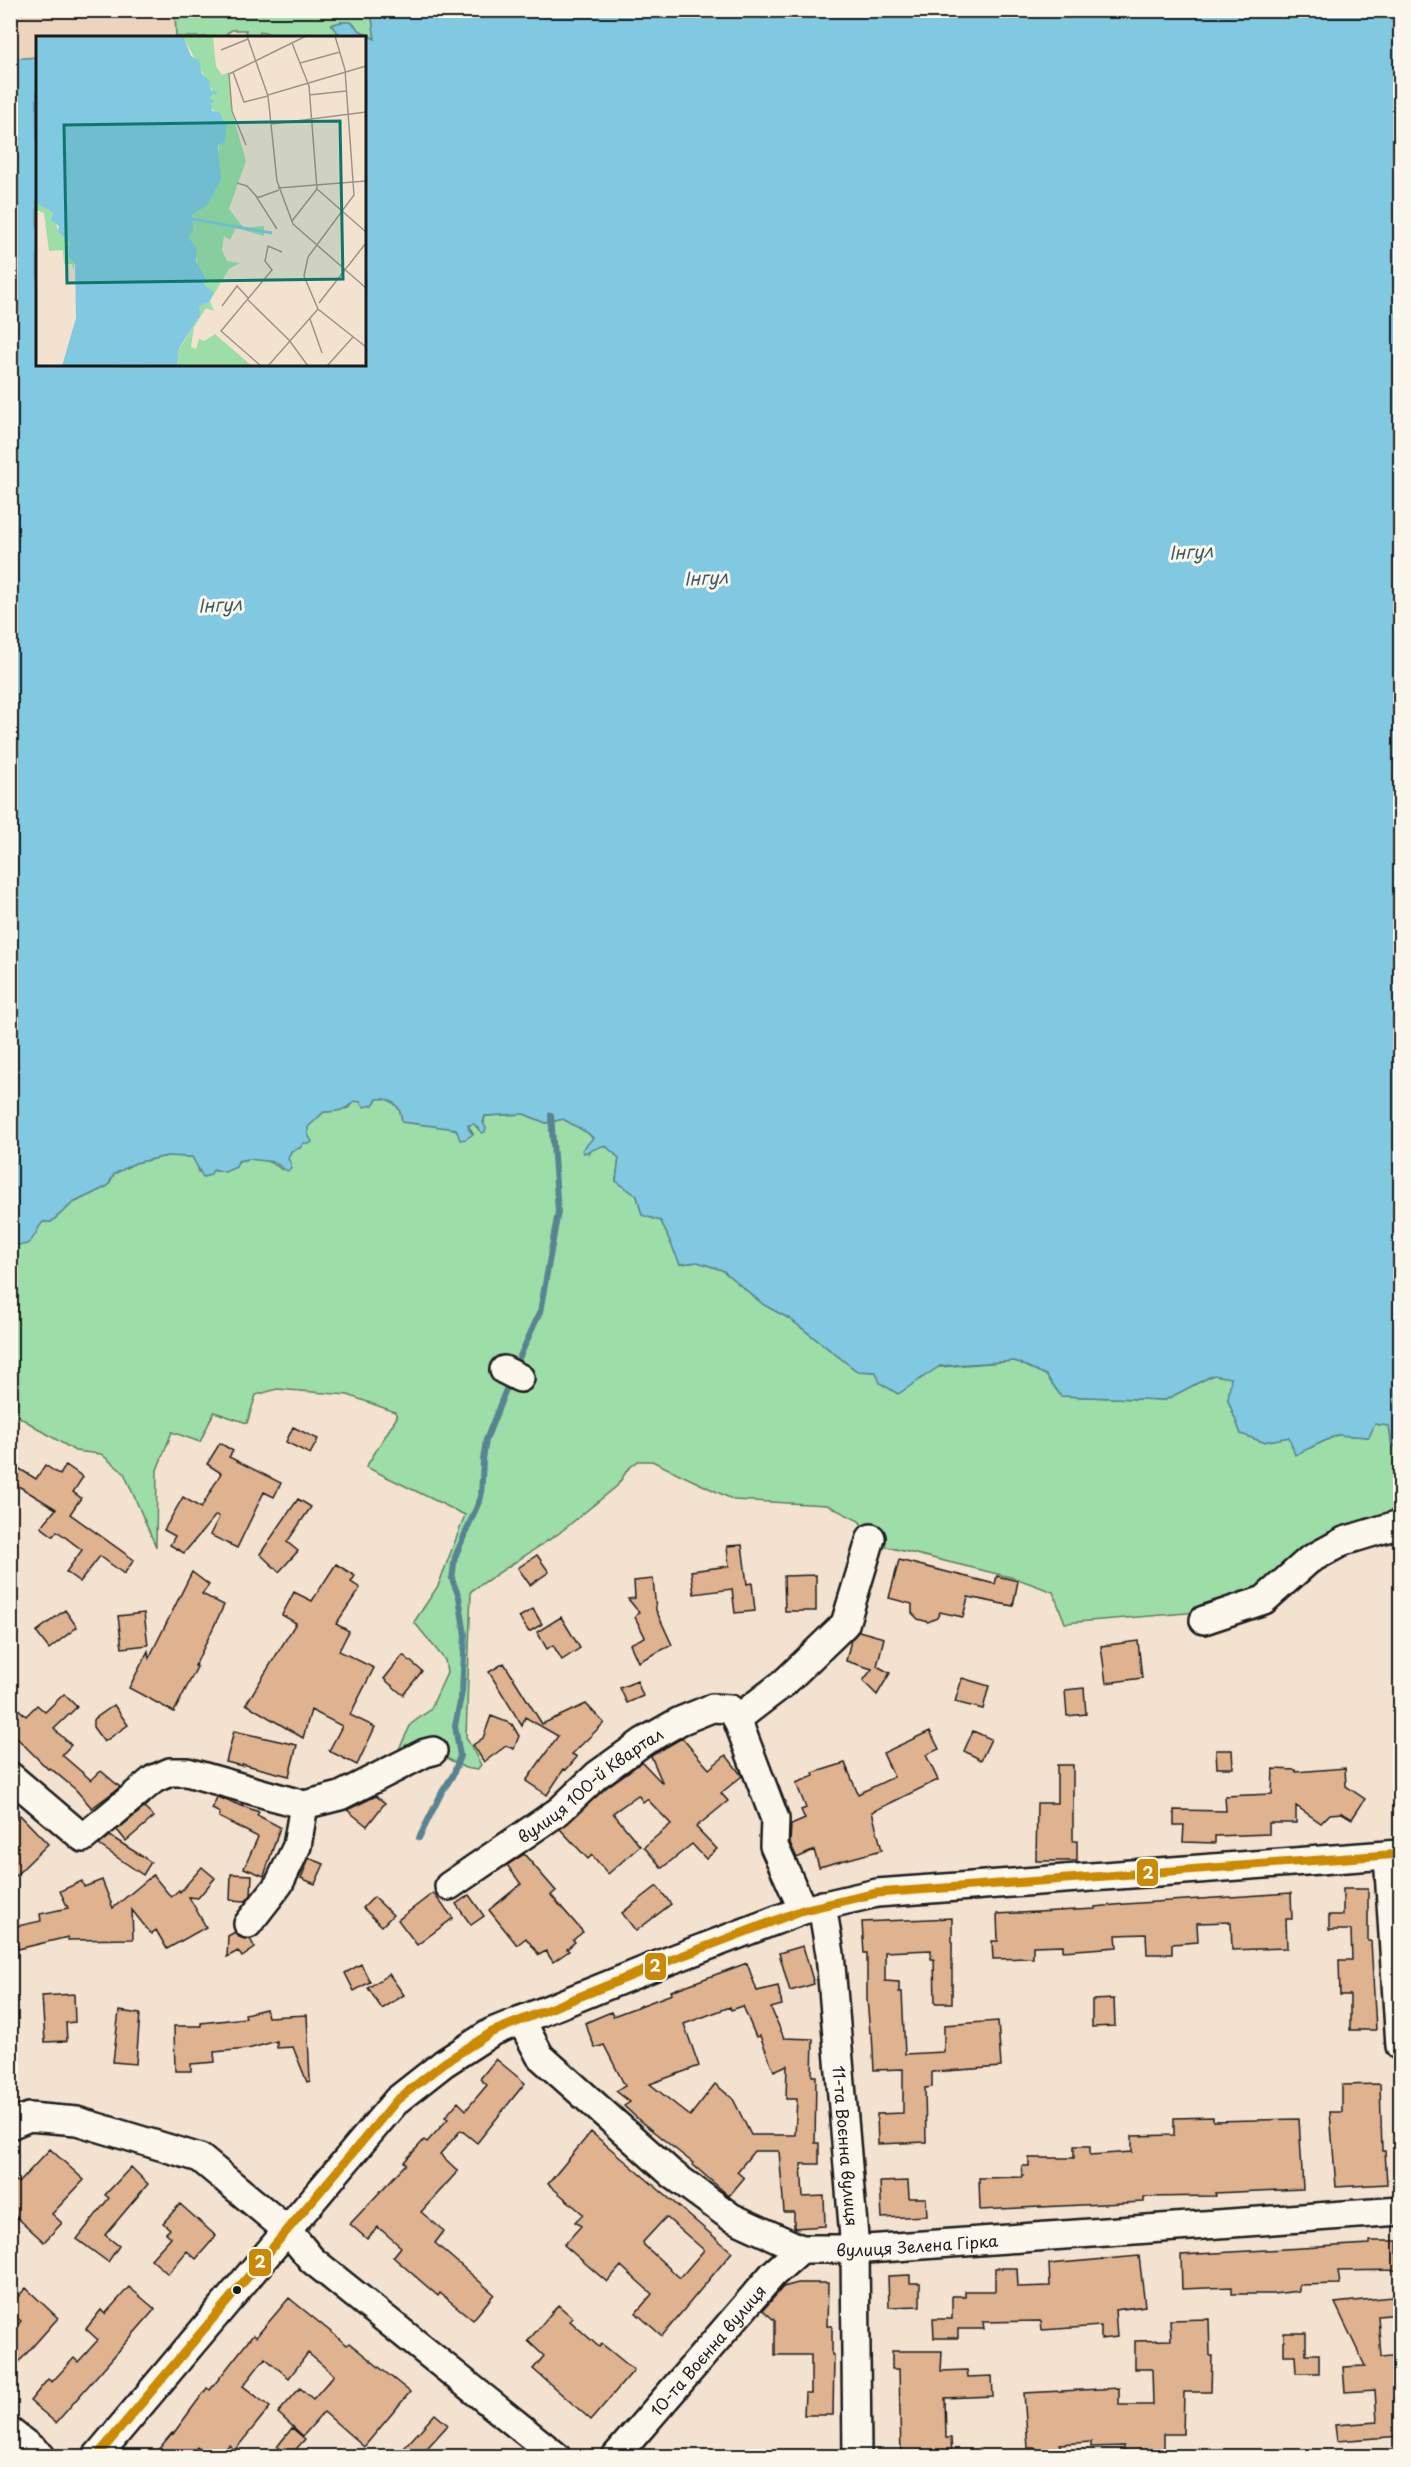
<svg xmlns="http://www.w3.org/2000/svg" width="1411" height="2467" viewBox="0 0 1411 2467" font-family="'Playpen Sans',sans-serif">
<style>
.built{fill:#edd4bd}
.green{fill:#9ddda7;stroke:#5c7c62;stroke-width:1.5}
.water{fill:#80c9e1;stroke:#588492;stroke-width:1.5}
.lines{fill:none;stroke-linecap:round;stroke-linejoin:round}
.stream{stroke:#588492;stroke-width:6}
.building{fill:#dfb290;stroke:#1c1c1c;stroke-width:1.5;fill-rule:evenodd}
.minor-casing{stroke:#1c1c1c;stroke-width:32}
.minor{stroke:#fbf7ec;stroke-width:27}
.bus-1-casing{stroke:#fbf7ec;stroke-width:14}
.bus-1{stroke:#cb8a06;stroke-width:9}
.bus-dot{fill:#1c1c1c;stroke:#fbf7ec;stroke-width:2}
.labels{text-anchor:middle;dominant-baseline:central;stroke-width:6;stroke-linejoin:round;paint-order:stroke}
.street-label{font-size:16px;fill:#1c1c1c;stroke:#fbf7ec}
.water-label{font-size:18px;font-style:italic;fill:#3f5961;stroke:#fbf7ec}
.inset-river{fill:none;stroke:#80c9e1;stroke-width:3}
.inset-road{fill:none;stroke:#9d9388;stroke-width:1.5}
.view{fill:#0f766e;fill-opacity:0.15;stroke:#0f766e;stroke-width:3}
.inset-edge{fill:none;stroke:#1c1c1c;stroke-width:3}
.line-badge{stroke:#fbf7ec;stroke-width:2}
.badge-label{font-size:16px;text-anchor:middle;font-weight:bold;fill:#fff}
</style>
<rect width="100%" height="100%" fill="#f3e2d0"/>
<filter id="ink" filterUnits="userSpaceOnUse"><feTurbulence type="fractalNoise" baseFrequency=".0167" numOctaves="2"/><feDisplacementMap in="SourceGraphic" scale="12" xChannelSelector="R" yChannelSelector="G"/><feConvolveMatrix kernelMatrix="1 2 1 2 8 2 1 2 1" color-interpolation-filters="sRGB"/></filter>
<g filter="url(#ink)">
<path class="built" d="M11 11H175L176 37 38 38 37 57 11 59Z"/>
<path class="green" d="M175 11H371L375 39 359 30 351 22H341L331 25 342 37H313L311 34 281 37 260 31 259 37H244L246 30H232L227 33 226 37H176Z
M383 1098C396 1102 401 1108 402 1122L446 1127 473 1134 468 1125 474 1124 482 1133 485 1116 524 1114 546 1123 563 1119 588 1133 593 1139 589 1153 594 1148 605 1145 619 1158 616 1181 637 1196 642 1215 661 1221 680 1264 698 1262 722 1270 764 1305 790 1319 857 1371 876 1372 1015 1361 1046 1375 1061 1396 1165 1400 1213 1375 1232 1377 1228 1400 1241 1434 1263 1442 1289 1437 1310 1448 1337 1435 1369 1437 1374 1424 1389 1426 1392 1446 1400 1445V1529L1352 1543 1266 1603 1199 1612 1065 1623 1053 1592 1018 1579 875 1544 859 1521 827 1505 734 1500 652 1461H638L628 1469 617 1486 558 1534 471 1591 466 1737 481 1765 477 1770 465 1768 441 1755 391 1766 411 1724 430 1710 447 1673 445 1660 414 1622 438 1586 465 1515 366 1467 397 1417 395 1412 348 1395 277 1389 256 1395 247 1423 214 1412 200 1442 172 1432 157 1470 156 1547 124 1473 101 1454 75 1451 11 1412 10 1243 12 1245 43 1222H51L73 1203 108 1186 114 1174 135 1163 167 1156 192 1157 198 1164V1172C212 1169 224 1173 236 1167L238 1161C254 1157 270 1159 282 1170L291 1151 308 1134 307 1127 324 1112 349 1108 354 1101Z"/>
<path class="water" d="M415 11H1400V1445L1392 1446 1389 1426 1375 1424 1369 1437 1337 1435 1295 1455 1289 1437 1263 1442 1241 1434 1228 1400 1231 1378 1213 1375 1165 1400 1061 1396 1046 1375 1015 1361 940 1366 898 1394 880 1383 876 1372 857 1371 790 1319 764 1305 722 1270 698 1262 680 1264 661 1221 642 1215 637 1196 616 1181 619 1158 605 1145 584 1153 582 1150 593 1138 588 1133 563 1119 546 1123 524 1114 485 1116 483 1123 486 1128 485 1132 482 1133 474 1124 468 1125 469 1130 473 1134 466 1139 460 1140 456 1129 402 1122C401 1107 393 1097 377 1099L373 1105 364 1107 360 1102 354 1101C345 1111 337 1112 324 1112L308 1127V1134L312 1142 309 1144 304 1143 300 1148 291 1151 288 1159 291 1163V1169L287 1171 274 1162 248 1159 238 1161 236 1167 225 1172 214 1169 210 1175 203 1177 192 1157 167 1156 135 1163 114 1174 108 1186 73 1203 51 1222H43C33 1233 34 1251 11 1243V59L37 57 38 364H364V38L342 37 331 25 341 22H351L359 30 375 39 371 11C387 10 401 14 415 11Z"/>
<g class="lines">
<path class="stream" d="M515 1367 540 1312 558 1212 551 1115
M419 1838 442 1792 453 1775 460 1756 455 1726 462 1692 465 1635 459 1597 452 1579 455 1557 481 1497 483 1460 486 1440 510 1379"/>
</g>
<path class="building" d="M293 1427 318 1439 310 1454 286 1442Z
M220 1443 233 1451 229 1457 281 1483 274 1497 264 1492 237 1548 210 1535 219 1517 216 1515 184 1553 170 1545 175 1536 164 1530 183 1497 201 1508 221 1473 207 1464Z
M10 1463 36 1479 45 1465 60 1475 66 1465 83 1477 73 1492 81 1498 70 1514 134 1560 124 1574 100 1556 80 1582 66 1572 82 1550 57 1531 53 1536 41 1527 56 1509 10 1481Z
M298 1499 311 1507 287 1542 298 1551 279 1572 260 1554Z
M742 1545 747 1584 752 1583 755 1611 735 1613 732 1589 694 1594 691 1571 729 1566 727 1546Z
M537 1555 549 1572 530 1585 518 1568Z
M899 1560 995 1584 997 1576 1018 1581 1013 1606 968 1597 963 1617 940 1612 937 1618 928 1622 918 1619 912 1613V1604L889 1598Z
M336 1564 355 1576 351 1582 360 1588 336 1624 349 1631 339 1651 374 1668 350 1715 375 1727 357 1765 329 1751 342 1726 311 1710 303 1738 246 1704 296 1623 282 1615 294 1592 312 1601Z
M192 1572 209 1585 202 1594 224 1605 195 1666 197 1667 174 1712 129 1688 148 1651 149 1658Z
M816 1575V1611H785L784 1576Z
M653 1579 656 1610 672 1645 638 1662 630 1644 645 1637 635 1617 639 1612 628 1599 635 1598 634 1581Z
M533 1609 542 1624 529 1632 519 1617Z
M65 1610 77 1627 49 1649 36 1632Z
M144 1613 148 1645 122 1648 118 1616Z
M561 1617 580 1648 562 1660 553 1645 547 1649 537 1632Z
M859 1631 884 1638 877 1666 890 1673 877 1695 863 1681 872 1669 846 1661 851 1640Z
M1138 1641 1142 1678 1106 1683 1101 1646Z
M403 1655 422 1671 403 1695 384 1679Z
M504 1663 542 1724 586 1704 604 1723 572 1754 577 1757 566 1770 564 1769 547 1795 526 1781 558 1736 525 1717 522 1726 489 1672Z
M962 1678 989 1686 983 1709 955 1702Z
M637 1681 643 1696 627 1703 620 1688Z
M1084 1688 1086 1714 1067 1716 1065 1690Z
M64 1694 77 1707 54 1729 71 1745 62 1755 91 1780 101 1771 120 1787 92 1808 75 1789 50 1768 48 1769 10 1731V1701L26 1716 37 1705 45 1712Z
M114 1705 128 1725 104 1742 93 1727V1720Z
M491 1716 512 1724 519 1736 514 1749 506 1746 484 1762 473 1745 483 1738Z
M234 1731 297 1745 289 1776 242 1764V1766L226 1762Z
M930 1731 939 1749 926 1755 938 1780 872 1812 882 1850 819 1867 814 1850 797 1858 790 1843 791 1825 805 1819 801 1810 806 1808 796 1783 814 1776 813 1773 845 1763 858 1794 894 1777 883 1753Z
M973 1731 991 1739 981 1760 964 1751Z
M682 1738 709 1769 726 1755 742 1776 721 1793 728 1801 696 1827 717 1849 706 1859 692 1844 662 1868 644 1847 671 1824 647 1799 643 1802 638 1795 613 1813 640 1846 608 1874 592 1855 588 1859 560 1829 607 1787 642 1762 663 1784 651 1756Z
M1216 1750H1232L1233 1768H1217Z
M1057 1765H1073V1841H1077V1861H1036L1037 1803H1057Z
M1345 1768 1346 1786 1365 1799 1352 1819 1342 1813 1330 1814 1321 1823 1296 1806V1823H1269V1834L1215 1836V1843L1183 1842 1184 1825H1174V1810L1226 1811 1225 1796 1272 1794 1273 1769 1296 1770V1772Z
M376 1796 385 1803 367 1826 347 1810Z
M217 1797 259 1812 257 1815 280 1827 264 1876 244 1868 258 1837 219 1817 220 1813 212 1809Z
M144 1808 154 1817 126 1841 117 1830Z
M20 1815 48 1844 10 1881V1824Z
M110 1836 151 1862 143 1875 99 1845Z
M524 1854 556 1891 551 1895 583 1932 573 1940 575 1942 567 1949 569 1951 553 1962 546 1951 539 1955 526 1938 517 1945 489 1910 521 1884 507 1865Z
M309 1858 324 1864 315 1884 301 1878Z
M202 1867 215 1878 198 1898 189 1897 206 1927 167 1949 156 1930 151 1934 132 1910 133 1939 68 1940V1937L18 1949 13 1927 41 1921 40 1914 68 1908 60 1891 82 1881 84 1887 102 1880 113 1908 153 1875 171 1897 179 1890 180 1892Z
M231 1874 252 1875 251 1895 246 1901 230 1900Z
M657 1886 671 1904 636 1931 622 1913Z
M1343 1889H1368V1941H1371L1372 1959 1376 2030H1350V1995H1340L1339 1960H1352L1351 1930H1329V1915H1343Z
M433 1893 453 1918 417 1945 398 1920Z
M1291 1893 1292 1919H1286L1287 1948 1232 1950 1231 1922 1197 1923 1198 1942 1172 1944V1954H1147L1146 1934 1116 1935 1117 1947 1063 1951V1945L1033 1946V1958L993 1959 992 1941H998L997 1914 1095 1909V1907L1125 1904Z
M469 1895 484 1916 471 1925 456 1904Z
M374 1897 393 1915 382 1926 363 1908Z
M952 1918V2003H935L934 1959H931V1950L885 1952V1981L899 1982V1992H902L905 2054 944 2052V2025L998 2021 1001 2067 932 2072V2087L925 2088 926 2142 878 2144 877 2114 903 2113V2069L874 2070 872 2033H870L867 1999V1953H864L862 1922Z
M235 1932 239 1937 250 1939 255 1948 242 1957 238 1951 227 1957 228 1936Z
M803 1946 814 1984 790 1991 779 1953Z
M747 1963 757 1991 778 1986 782 2005 771 2008 784 2038 813 2039 812 2076H816L815 2143H819V2164H801L803 2197 824 2196 825 2226 794 2228V2212H784L779 2151H754L737 2172 744 2178 729 2196 692 2164 693 2163 640 2121 624 2106 630 2102 616 2091 625 2086 604 2045 595 2048 585 2023 611 2012 613 2016 672 1994 671 1991ZM743 2006 756 2037 760 2036 774 2071 787 2065 786 2099H797L795 2135H751L733 2099 715 2084 690 2116 650 2084 699 2066 684 2024 730 2007 731 2010Z
M361 1964 370 1982 354 1991 345 1973Z
M389 1974 404 1995 382 2009 368 1988Z
M74 1994 75 2022 66 2023 67 2041 45 2042 42 1996Z
M1114 1999 1115 2026 1092 2027V2000Z
M266 2009 268 2017 307 2015 310 2081 307 2082 293 2047 277 2048V2041L248 2049 214 2052 215 2062 191 2064V2071H175L174 2026H201V2023L246 2018 245 2014Z
M119 2011 140 2014 136 2064 113 2062Z
M496 2059 525 2083 477 2143 461 2130 440 2154 458 2171 421 2212 444 2231 435 2243 494 2294 473 2320 440 2293 438 2296 393 2257 401 2247 378 2227 367 2239 350 2224 406 2164 404 2162 424 2140 427 2142 448 2119 445 2117 458 2102 466 2110 487 2085 480 2079Z
M1380 2084 1382 2151H1385L1387 2184 1336 2187 1330 2112H1342V2085Z
M1213 2117V2121L1299 2119 1303 2189 1215 2193 1216 2196 1144 2197V2202L980 2210 979 2178 1023 2177 1022 2166H1029V2158H1074V2146H1090V2155L1132 2152V2136L1174 2135V2118Z
M591 2132 732 2252 662 2336 636 2313 652 2294 621 2266 607 2282 564 2245 581 2226 575 2222 583 2214 548 2184ZM666 2217 704 2250 680 2278 644 2245 643 2242Z
M50 2149 84 2180 52 2214 62 2223 44 2242 10 2211V2176L18 2183Z
M131 2167 148 2184 105 2235 119 2246 108 2262 77 2239 109 2198 105 2195Z
M908 2181 909 2198H926L927 2216 882 2218 880 2182Z
M180 2204 216 2236 196 2259 187 2251 168 2274 151 2259 171 2237 166 2233 170 2229 163 2223Z
M1370 2241H1397V2270L1338 2271 1340 2284 1299 2285V2291L1273 2294H1232V2287L1182 2289 1181 2255 1370 2244Z
M1139 2256 1145 2306 1115 2310 1117 2337 1101 2339V2326L1042 2330 1041 2321 983 2322 984 2329H958V2338H934L933 2319H952V2296H965V2291H995V2268H1017L1018 2287 1050 2286 1049 2264Z
M910 2275V2283H920V2306L889 2307 888 2276Z
M798 2283H828L827 2326H832V2355H834L833 2415H804L805 2393H811V2355H775V2321L763 2310 783 2287Z
M129 2287 155 2309 56 2423 30 2401 48 2379 52 2382 74 2358 78 2362 98 2340 86 2329 101 2310 105 2314Z
M26 2288 58 2318 10 2372V2333L21 2321 10 2312V2305Z
M1401 2296V2314L1378 2316 1381 2357 1401 2355V2436L1337 2441 1335 2425 1377 2422 1375 2390 1345 2392 1343 2367 1365 2366 1335 2303Z
M289 2298 347 2345 349 2343 410 2392 364 2447 324 2412 303 2436 278 2413 300 2388 313 2399 334 2375 308 2353 289 2378 265 2358 243 2386 270 2407 235 2450 229 2445 219 2457H210L197 2447 190 2457H152L172 2433 173 2434 207 2388 210 2390 253 2335 256 2337Z
M558 2305 573 2318 570 2321 599 2347 602 2344 634 2370 591 2420 533 2369 544 2356 528 2341Z
M1209 2319 1210 2356H1212L1211 2392H1184L1183 2434H1164V2457H1124V2446L1091 2447V2442L1060 2444V2457H1036V2448H1028L1024 2393 1119 2388V2405H1153L1152 2369H1135V2341L1171 2340 1170 2320Z
M1284 2333H1306V2354H1319V2373H1296L1295 2355H1284Z
M892 2351H942L941 2371 967 2370 968 2377 992 2376 993 2396 945 2398 946 2438H951L952 2457H901L899 2369H892Z
M435 2414 448 2425 419 2457H396Z
M292 2428 305 2439 289 2457 277 2447Z"/>
<g class="lines">
<g class="minor-casing">
<g id="minor">
<path d="M504 1370 520 1378"/>
<path d="M1204 1620 1264 1600 1309 1560 1344 1541 1400 1524"/>
<path d="M737 1719 784 1683 845 1624 871 1538"/>
<path d="M10 1776 83 1838 154 1779 170 1772H187L304 1805 297 1846 279 1884 248 1924"/>
<path d="M304 1805 340 1796 425 1753 433 1751"/>
<path d="M1388 1855 1400 2046"/>
<path id="s1" d="M449 1886 559 1811 597 1775 643 1742 680 1721 712 1708 730 1709 737 1719 775 1819 774 1846 803 1910"/>
<path id="s2" d="M822 1905 830 1954 855 2249 857 2456"/>
<path id="s3" d="M521 2020 540 2056 672 2174 731 2217 801 2249H867L1400 2211"/>
<path d="M10 2125 29 2117 77 2121 200 2158 288 2231 312 2260 556 2456"/>
<path d="M10 2432 41 2456"/>
<path d="M97 2456 397 2100 444 2063 492 2032 663 1963 803 1910 877 1893 1400 1854"/>
<path id="s4" d="M616 2456 773 2274 801 2249"/>
</g>
</g>
<use href="#minor" class="minor"/>
<g class="bus-1-casing">
<path id="bus-1" d="M97 2456 397 2100 444 2063 492 2032 663 1963 803 1910 877 1893 1400 1854"/>
</g>
<use href="#bus-1" class="bus-1"/>
</g>
</g>
<circle class="bus-dot" cx="237" cy="2290" r="5"/>
<g class="labels">
<g class="street-label">
<text stroke="none"><textPath href="#s1" startOffset="174">вулиця 100-й Квартал</textPath></text>
<text stroke="none"><textPath href="#s2" startOffset="242">11-та Воєнна вулиця</textPath></text>
<text stroke="none"><textPath href="#s3" startOffset="484">вулиця Зелена Гірка</textPath></text>
<text stroke="none"><textPath href="#s4" startOffset="140">10-та Воєнна вулиця</textPath></text>
</g>
<g class="water-label">
<text transform="translate(1191 551) rotate(-3)">Інгул</text>
<text transform="translate(706 577) rotate(-3)">Інгул</text>
<text transform="translate(220 604) rotate(-3)">Інгул</text>
</g>
</g>
<g transform="translate(36 36)">
<rect width="330" height="330" fill="#f3e2d0"/>
<path d="M177 0 180 30 186 39 193 36 196 76 210 125 193 173 208 192 228 190V200L200 192 194 204 188 200 186 214 191 225 204 227 193 233 174 265 178 275 170 272 158 291 155 311 160 313 163 303 168 305 179 298 216 330H141L143 313 162 283 163 269 174 265 175 255 168 250 170 241 161 230 160 213 153 202 156 179 182 149 183 107 189 100 183 79 175 72 173 61 178 57 147 1ZM0 167 17 177 23 197 34 205 33 221 38 226V235L36 228H28L27 214 13 215 8 177 0 174Z" fill="#9ddda7"/>
<path d="M0 0H147L155 20 163 24 166 38 173 44 175 54 182 56 173 61 179 66 175 67 176 75 183 76 190 89 189 106 182 109 185 144 171 169 156 179 157 194 153 202 161 213 160 226 170 242 168 249 178 256 173 266 163 270 164 280 143 312 141 330H26L40 282 39 228 32 220 34 206 22 196 23 190 15 184 17 177 0 167Z" fill="#80c9e1"/>
<path class="inset-river" d="M156 183 236 197"/>
<path class="inset-road" d="M211 0 232 60 241 145 257 188 330 252M299 0 309 34 318 159 272 221 268 240 282 273 330 311M256 7 273 50 281 153 256 185M185 14 212 3M264 27 304 16M197 36 208 66 232 60M232 59 330 30M273 59 310 55M236 88 330 76M210 109 196 75 193 38 270 0M201 147 211 150 222 162M242 152 330 145M281 153 330 196M241 193 221 162 243 154M212 264 253 304 272 330M283 267 330 207M186 270 201 250 213 263M274 283 286 317M225 330 185 295 236 234 229 225 232 210 246 216M232 330 282 273M291 330 317 301"/>
<path class="view" d="M304 85 307 243 31 247 28 89Z"/>
<rect width="330" height="330" class="inset-edge"/>
</g>
<g class="line-badge">
<rect x="1136" y="1858" width="23" height="29" rx="6" fill="#cb8a06"/>
<rect x="644" y="1952" width="23" height="29" rx="6" fill="#cb8a06"/>
<rect x="248" y="2248" width="24" height="29" rx="6" fill="#cb8a06"/>
</g>
<g class="badge-label">
<text x="1148" y="1879">2</text>
<text x="655" y="1972">2</text>
<text x="260" y="2268">2</text>
</g>
<rect width="1411" height="2467" fill="none" stroke="#fbf7ec" stroke-width="36"/>
<rect x="18" y="18" width="1375" height="2431" fill="none" stroke="#1c1c1c" stroke-width="2" filter="url(#ink)"/>
</svg>
